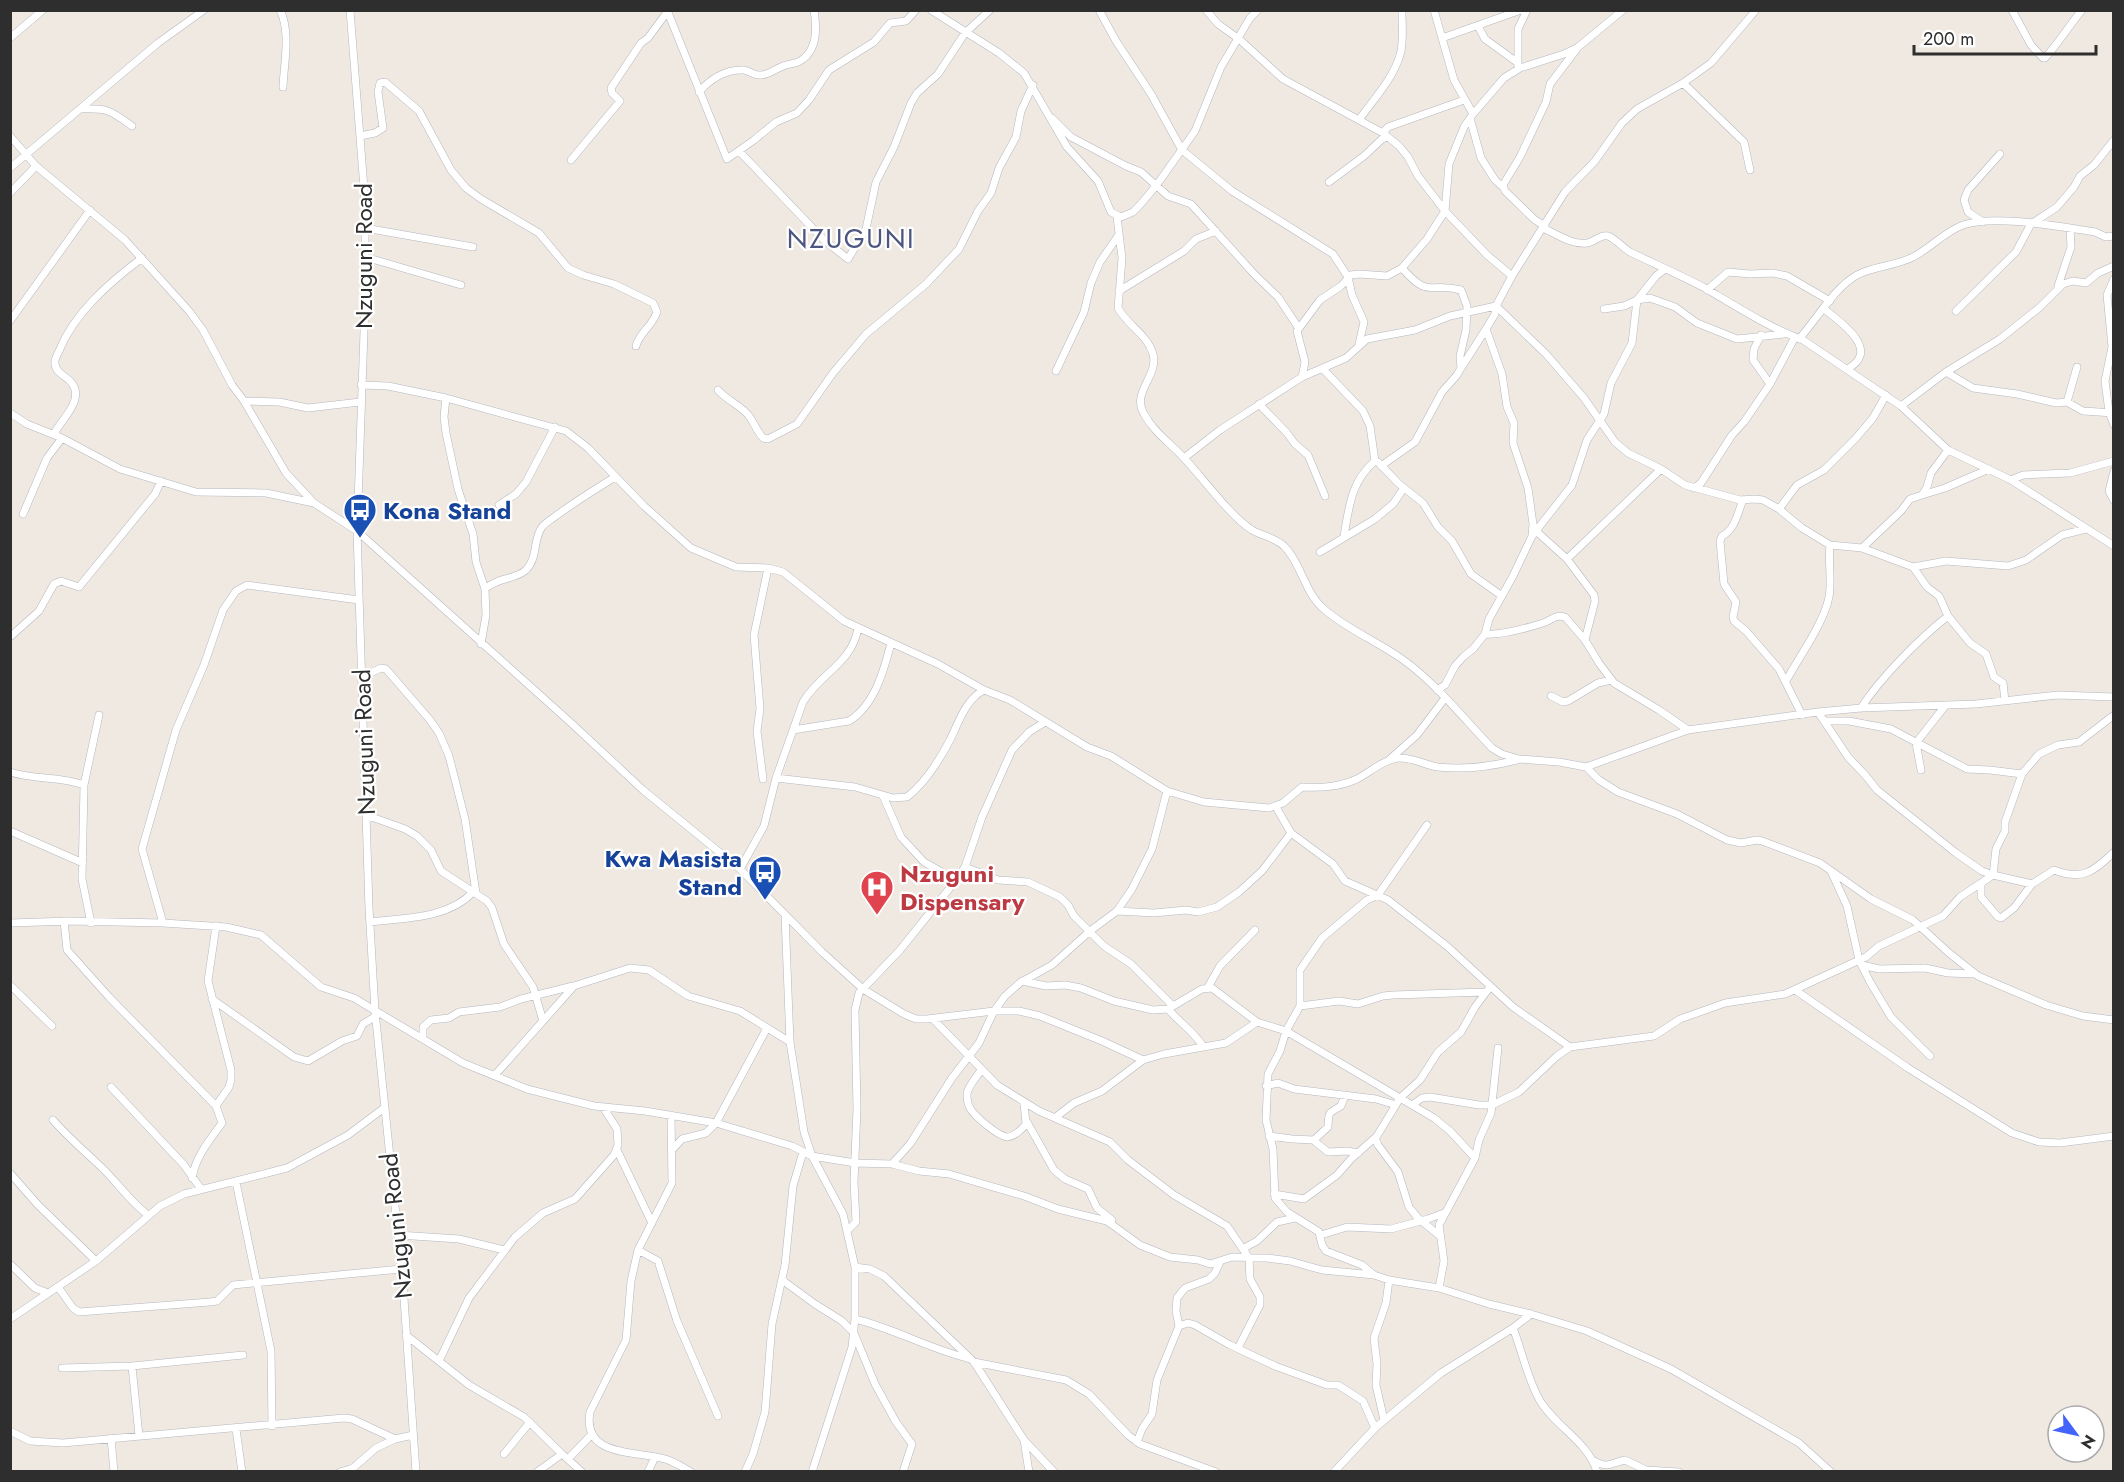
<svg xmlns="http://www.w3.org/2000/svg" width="2124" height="1482" viewBox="0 0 2124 1482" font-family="Jost,sans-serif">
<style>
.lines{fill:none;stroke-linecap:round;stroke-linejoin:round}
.minor-casing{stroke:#b4b7c1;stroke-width:8}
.minor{stroke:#fff;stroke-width:7}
.labels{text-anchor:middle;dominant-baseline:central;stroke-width:4.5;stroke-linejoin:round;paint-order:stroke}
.street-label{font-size:24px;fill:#2e2e2e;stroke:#fff}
.transit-label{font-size:24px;font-weight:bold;fill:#164399;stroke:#fff;text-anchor:start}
.health-label{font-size:24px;font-weight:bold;fill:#be3a42;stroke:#fff;text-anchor:start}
.quarter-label{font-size:27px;letter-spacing:1.5px;fill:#4d5680;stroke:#fff}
</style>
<rect width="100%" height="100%" fill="#efe9e1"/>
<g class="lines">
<g class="minor-casing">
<path id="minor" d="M280 10C291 32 284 63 283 87
M350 10 365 201V303L357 531 369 908 375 1011 403 1284 416 1472
M667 10 727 159 754 140 776 122 797 113 809 100 829 70 874 42 890 23 906 21 916 10
M931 10 999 53 1024 73 1067 147 1098 181 1111 212 1121 217 1133 212 1139 206 1156 186 1195 131 1221 67 1250 18 1258 10
M1099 10 1116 41 1151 94 1182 150 1232 191 1333 254 1348 277 1352 295 1364 322 1359 344
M1206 10 1218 24 1239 39 1283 79 1383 133 1399 146 1408 157 1418 176 1445 211 1427 239 1402 268 1387 276 1359 274 1351 275 1341 286 1320 300 1297 331 1305 362 1302 377
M1434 10 1454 80 1473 114
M2012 10 2031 45 2043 58H2045C2059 42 2069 26 2082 10
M1478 26 1485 39 1518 63
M10 38 43 10
M1442 38 1521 10
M1518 69V29L1527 10
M1683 83 1744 142 1750 170
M699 92C710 79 726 69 744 70 750 71 755 76 761 75 769 75 775 69 783 66 788 64 795 64 800 61 818 51 817 28 814 10
M80 109C108 108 110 110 132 126
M1052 118 1071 137 1126 166 1141 172 1168 196 1191 204 1255 275 1278 297 1298 327
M1470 118 1481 158 1495 180 1504 188
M1359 120C1373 100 1393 79 1400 55 1404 42 1402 26 1402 12
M1383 133 1388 127 1464 100
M10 136 36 166 125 240 189 311 203 330 232 385 244 401 286 473 312 501
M360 136 375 133 383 128 378 92 380 83 385 82 419 111 451 170 466 188 481 199 539 233 568 268 583 275 614 284 653 303 657 312C652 327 639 333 636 346
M739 151 824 240 848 259 866 229 876 182 894 147 911 103 917 93 938 74 965 33 990 10
M571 160 620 101 612 93 611 88 641 43 648 38 668 11
M10 168 158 43 204 10
M1329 182 1364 156 1382 139 1388 137
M10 193 36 166
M1117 217 1122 258 1118 308C1127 325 1148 335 1153 354 1159 376 1131 392 1144 414 1153 431 1170 443 1183 457 1203 478 1229 515 1252 530 1262 536 1274 537 1284 546 1302 564 1304 593 1325 610 1347 629 1378 642 1402 659 1436 683 1463 718 1492 748L1502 754 1519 759 1559 762 1586 767 1688 730 1818 712 1861 708 1976 704 2058 695 2114 697
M1983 222 1968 212 1964 200 1968 190 2000 154
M1545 226 1535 220 1505 191 1503 185 1520 157 1546 102 1550 84 1576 50
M365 228 473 247
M1543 228C1556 234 1572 245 1587 243 1595 242 1600 234 1608 236 1616 239 1623 248 1630 252 1655 264 1680 275 1705 288 1737 307 1768 327 1803 340L1901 406 1946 372 2000 339 2040 307 2063 284 2073 281 2086 283 2098 273 2114 266
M365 257 461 285
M1512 276 1487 255 1445 211 1449 164 1464 127 1473 114 1504 78 1520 68 1564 54 1577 48 1623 10
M2114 279 2107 295 2112 347 2105 381 2109 412 2114 425
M2058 286 2071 247 2070 229
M1707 290 1728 272 1750 274 1773 273 1787 276 1830 301
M1119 291 1184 251 1196 239 1216 231
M1496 306 1546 354 1584 398 1615 442 1628 453 1661 469 1685 485 1740 500 1755 499 1763 500 1779 509 1802 528 1830 545C1828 562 1832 582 1829 597 1824 623 1799 657 1786 681
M1496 306 1495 314 1486 329 1502 374 1507 407 1514 423 1513 443 1528 488 1533 524 1532 536
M1604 309 1624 306 1637 300 1650 298 1675 307 1697 323 1737 339 1784 334
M1824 309C1841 322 1882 351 1847 369
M1956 311 2016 252 2031 224 2057 207 2074 187 2080 176 2094 165 2114 140
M10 321 90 210
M1761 335 1754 349 1753 360 1770 384
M1799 339C1817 319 1834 288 1857 275 1874 266 1896 266 1913 257 1931 248 1944 232 1963 225 1996 214 2061 227 2095 232L2106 237 2114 236
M1461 368 1486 329
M1323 369 1363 411 1370 426 1375 461
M1056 371 1084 312 1091 283 1100 262 1118 236
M1946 372 1973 388 2017 394 2056 403 2067 402 2083 411 2114 413
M361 385 388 386 446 398 566 431 588 448 644 506 691 548 736 567 768 568 783 572 844 621 938 664 984 690 1010 700 1087 747 1111 756 1167 791 1204 802 1269 808 1283 803 1302 787C1322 788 1339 787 1357 779 1370 772 1383 760 1398 758 1413 757 1424 765 1438 767 1463 770 1493 766 1517 760
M718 390C726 400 742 406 749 416 754 423 757 431 763 438L768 439 797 424 833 373 866 334 926 284 959 249 978 211 991 193 999 168 1016 137 1021 111 1033 85
M446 398 444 417 446 433 458 489 473 534 476 562 485 589 486 615 481 644
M244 401 279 402 308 408 360 402
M2067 402 2077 367
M1259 404 1287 433 1295 444 1308 455 1325 496
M1901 406 1948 450 2011 480 2114 546
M10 413 27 424 62 438 120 469 196 492 266 493 314 503 357 531 569 721 643 790 740 869 822 952 863 989 904 1014 916 1019H927L994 1011 1005 996 1022 981 1046 986 1065 985 1081 988 1114 1001 1153 1010 1168 1009 1202 989 1212 988 1257 1022 1286 1031 1434 1118 1450 1131 1475 1158
M54 434C61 419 87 399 70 381 65 376 56 373 55 364 54 360 57 355 59 351 74 313 110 282 142 258
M1184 458 1220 430 1302 377 1346 358 1367 339 1415 330 1450 316 1496 306 1512 276 1565 192 1595 161 1622 123 1637 109 1683 83 1711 63 1756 10
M1381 466 1415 442 1442 392 1457 375 1461 368 1460 356 1466 330 1467 306 1461 290C1429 282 1429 299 1402 268
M2114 471 2109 491 2114 501
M2011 480 2023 475 2070 473 2114 461
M1694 488 1701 483 1732 435 1744 422 1770 384 1795 337
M1922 495 1945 488 1989 469
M1743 500C1738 512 1735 530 1722 536L1720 541 1724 584 1736 602 1733 617 1734 621 1746 631 1779 669 1802 715
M499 505 516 494 526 482 555 427
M1779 509 1797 485 1824 470 1856 438 1873 418 1886 395
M23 514 47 458 62 438
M1536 531 1567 559 1594 595 1595 601 1585 640
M1344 536C1349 507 1351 481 1375 461L1378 462 1398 483 1423 503 1438 527 1452 541 1471 574 1502 596
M1830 545 1862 548 1913 567 1927 587 1939 596 1948 616
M1862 548 1901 511 1910 499 1922 495 1927 487 1931 473 1948 450
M1320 552 1375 519 1393 504 1404 488
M1567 559 1661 469
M1913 567 1946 561 2008 566 2026 560 2062 535 2086 529
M485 589C498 577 515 580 526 570 538 558 533 539 542 527 545 523 549 521 553 518 573 503 594 490 615 477
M1485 634C1501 636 1527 628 1543 623 1552 620 1555 614 1565 617L1585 640 1599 663 1614 683 1659 710 1688 730
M10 637 39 611 54 584 61 581 79 587 155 494 161 481
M362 677 381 668 386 669 430 720 439 733 449 756 465 819 476 893
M1437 690 1445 685 1455 666 1463 657 1473 649 1485 634 1489 619 1513 576 1532 536 1572 485 1587 440 1604 414 1611 383 1632 343 1637 300 1656 276 1665 269
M1551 696 1563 702 1568 701 1598 683 1612 680
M1861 708C1881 677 1920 638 1948 616L1970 643 1986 654 1994 677 2003 683 2005 701
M1818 712 1848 757 1866 776 1877 790 1956 853 1982 871 1993 875 1996 849 2005 831V822L2022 774 2039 754 2058 745 2079 742 2114 715
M1826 721H1849L1891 729 1967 769 1990 770 2022 774
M793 730 849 721C875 705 884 670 891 643
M1390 759 1417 735 1445 698
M1586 767 1599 780 1618 792 1677 814 1727 840 1741 843 1757 840 1762 841 1820 863 1871 899 1913 920 1949 953 1978 976 2046 1005 2083 1016 2114 1020
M1921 770 1916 743 1945 706
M10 772C34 780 60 776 84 785L82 879 91 923
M776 778 855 787 893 798 907 797C924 784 940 759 950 740 959 722 965 700 984 690
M763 779 757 731 760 709 754 635 768 568
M84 785 99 715
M883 796 901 837 924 862 956 880
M1276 807 1291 833 1333 864 1345 881 1388 900 1448 947 1513 1007 1570 1047
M366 815 405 829 417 836 431 850 441 871 487 901 492 908 504 944 533 987 543 1021
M10 831 83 863
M965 867 998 880 1028 882 1060 897 1068 905 1074 916 1104 946 1131 964 1173 1006
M740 869 764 826 776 778 803 702C820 673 852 664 858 628
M1831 871 1847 906 1859 960 1870 982 1891 1017 1930 1056
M1981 883V897L1998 917 2001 918 2014 908 2032 884
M1117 911 1154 913 1186 910 1198 912 1217 907 1239 892 1262 871 1291 833
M785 915 790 1042 804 1132 812 1156 843 1214 855 1267V1319L852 1347 812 1472
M64 921 67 950 109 997 216 1106
M370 922C404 918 449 919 474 891
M10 923 70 921 163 923 226 927 261 935 321 987 354 998 463 1063 527 1089 594 1106 645 1111 716 1123 792 1146 812 1156 855 1163 892 1164 919 1171 949 1174 1024 1196 1058 1209 1107 1221 1140 1245 1170 1257 1198 1260 1210 1264 1232 1257 1267 1258 1290 1261 1322 1270 1374 1275 1389 1280 1439 1288 1489 1304 1531 1314 1587 1331 1671 1369 1799 1443 1831 1472
M163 923 142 849 176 730 204 665 223 610 236 591 247 585 359 600
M1862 965 1879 969 1925 968 1948 973 1975 974
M1023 981 1052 965 1090 931 1117 911 1132 889 1152 849 1167 791
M10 985 52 1026
M1208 987 1220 966 1255 930
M1795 990 1908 1068 2012 1133 2039 1142 2060 1143 2114 1136
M212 999 294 1057 308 1061 342 1041 357 1036 363 1024 376 1016
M1300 1006 1339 1001 1358 1004 1383 996 1393 995 1486 992
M1168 1009C1180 1023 1192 1030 1203 1046
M933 1019 997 1085 1039 1111 1110 1142 1128 1160 1174 1195 1227 1226 1249 1258 1250 1279 1260 1297V1305L1238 1348
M423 1038V1027L431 1020 449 1018 459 1012 500 1007 521 999 573 986
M981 1070C977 1077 968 1086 967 1094 967 1098 968 1105 970 1108 974 1116 998 1136 1007 1137 1013 1137 1023 1129 1026 1124L1024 1103
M495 1075 574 986 630 968 649 970 688 996 740 1011 790 1042
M1266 1086 1278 1083 1294 1089 1376 1099 1396 1105
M111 1087 184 1165 201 1189
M1412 1105 1422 1098 1430 1097 1479 1105H1492L1519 1092 1557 1056 1570 1047 1654 1036 1680 1019 1725 1003 1785 994 1866 957 1879 946 1943 916 1960 897 1993 875 2032 884 2054 870C2082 881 2093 872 2114 852
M671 1115 672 1183 638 1250 631 1281 626 1340 590 1412C582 1456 633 1451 661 1458 672 1460 681 1466 691 1472
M1056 1117 1074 1103 1102 1091 1143 1060 1164 1054 1226 1043 1257 1022
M53 1120C67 1136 82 1149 98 1164 116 1180 128 1200 148 1215
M1027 1122 1054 1170 1065 1179 1088 1189 1097 1208 1112 1220
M1269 1136 1292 1139 1314 1140 1328 1127C1329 1112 1327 1114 1341 1106L1345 1095
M1375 1138 1378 1145 1398 1172 1409 1207 1418 1218 1440 1236
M1313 1140 1328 1152 1347 1151 1358 1153
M617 1150 652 1223
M672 1150 682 1139 706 1133 716 1123 767 1028
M892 1164 910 1144 952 1078 979 1043 994 1011H1019L1040 1016 1102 1041 1143 1060
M10 1173 38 1205 96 1261
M192 1178C196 1156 209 1141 222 1123L216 1106 229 1087 231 1080V1070L208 981 216 926
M236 1182 271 1351 272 1426
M1274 1194 1304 1199 1337 1175 1351 1159 1377 1136 1400 1098 1420 1080 1438 1052 1461 1032 1475 1007 1490 987
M848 1230 856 1222 854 1182 857 1109 855 1010 859 993 900 950 949 889 965 867 982 817 1012 750 1029 732 1045 722
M398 1235 459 1239 504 1250
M1321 1235 1347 1227 1391 1229 1428 1219 1444 1213
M1244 1248 1257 1241 1277 1222 1295 1218
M638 1250 658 1261 677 1321 718 1416
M10 1264 35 1288 48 1293
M855 1267 870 1269 884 1276 974 1362 1024 1440 1054 1472
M1374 1275 1362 1265 1326 1251 1322 1245 1319 1232 1287 1212 1275 1198 1273 1149 1266 1120 1268 1074 1280 1051 1286 1031 1300 1006V970L1322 938 1367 900 1378 895 1427 825
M782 1280 815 1304 842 1321 854 1333 875 1384 896 1422 912 1444 903 1472
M58 1287 73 1308 79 1312 210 1302 217 1301 233 1285 401 1269
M1439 1288 1444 1261 1439 1225 1475 1158 1479 1140 1491 1113 1498 1048
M10 1319 96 1261 160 1206 184 1194 287 1168 348 1135 384 1108
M855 1319C896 1329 931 1350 971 1359
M1179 1326 1188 1323 1195 1325 1230 1345 1275 1366 1327 1385H1338L1363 1401 1375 1428
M1513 1328C1522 1351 1527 1377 1539 1399 1554 1426 1589 1442 1597 1472
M406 1335 469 1385 524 1417 562 1454 582 1472
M439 1361 469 1298 515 1237 543 1213 575 1199 614 1155 618 1145 617 1129 603 1107
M974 1362 1066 1380 1089 1394 1128 1435 1140 1444 1216 1472
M132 1366 139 1436
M62 1368 132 1366 243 1355
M1384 1420 1376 1385 1377 1364 1374 1338 1386 1303 1389 1280
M236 1429 242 1472
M10 1431 30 1441 63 1443 344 1418 352 1419 395 1439
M111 1438 114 1472
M1024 1440 1029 1472
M1137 1442 1142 1429 1152 1414 1157 1380 1179 1326 1176 1311 1177 1298 1185 1288 1209 1279 1215 1273 1220 1262
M504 1454 530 1422
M568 1459 592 1434
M1594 1461C1609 1469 1610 1463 1625 1460L1646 1470 1679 1472
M340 1472 353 1468 376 1448 395 1439 413 1435
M537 1472 562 1454
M648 1472 655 1457
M745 1472 753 1454 765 1412 772 1324 785 1265 793 1186 803 1152
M1334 1472 1375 1428 1441 1373 1513 1328 1531 1314"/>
</g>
<use href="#minor" class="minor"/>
</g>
<defs>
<g id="bus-pin" transform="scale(1.725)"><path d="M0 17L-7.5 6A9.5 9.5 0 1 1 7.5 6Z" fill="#1a4fb4" stroke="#fff"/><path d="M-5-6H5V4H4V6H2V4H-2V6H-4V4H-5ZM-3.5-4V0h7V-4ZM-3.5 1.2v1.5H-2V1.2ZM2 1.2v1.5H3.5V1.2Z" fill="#fff"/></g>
<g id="hospital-pin" transform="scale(1.725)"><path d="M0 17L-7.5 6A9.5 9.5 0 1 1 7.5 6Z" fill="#e0444e" stroke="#fff"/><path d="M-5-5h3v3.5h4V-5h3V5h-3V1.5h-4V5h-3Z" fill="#fff"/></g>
</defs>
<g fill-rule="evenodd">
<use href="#bus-pin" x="360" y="510"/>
<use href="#bus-pin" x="765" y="872"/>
<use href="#hospital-pin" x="877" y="887"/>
</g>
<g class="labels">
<g class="street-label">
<text transform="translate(363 256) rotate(-90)">Nzuguni Road</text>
<text transform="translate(364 742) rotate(-92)">Nzuguni Road</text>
<text transform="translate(396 1226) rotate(-96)">Nzuguni Road</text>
</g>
<g class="transit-label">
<text x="383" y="510">Kona Stand</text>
<text x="742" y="858" text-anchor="end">Kwa Masista<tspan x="742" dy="28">Stand</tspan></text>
</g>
<g class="health-label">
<text x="900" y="873">Nzuguni<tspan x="900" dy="28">Dispensary</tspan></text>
</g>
<g class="quarter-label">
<text x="851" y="238">NZUGUNI</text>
</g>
</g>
<rect width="2124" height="1482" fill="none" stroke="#2e2e2e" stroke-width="24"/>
<g transform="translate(2076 1434) rotate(123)"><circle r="28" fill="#ffffff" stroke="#ababab" stroke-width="1.5"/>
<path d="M0-4.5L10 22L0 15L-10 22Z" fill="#4264fb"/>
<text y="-9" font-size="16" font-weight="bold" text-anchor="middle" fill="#2e2e2e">N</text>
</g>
<path d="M1914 45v9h182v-9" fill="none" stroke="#2e2e2e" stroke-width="3"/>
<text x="1923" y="45" font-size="18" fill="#2e2e2e" stroke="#ffffff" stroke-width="4.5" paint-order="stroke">200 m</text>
</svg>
